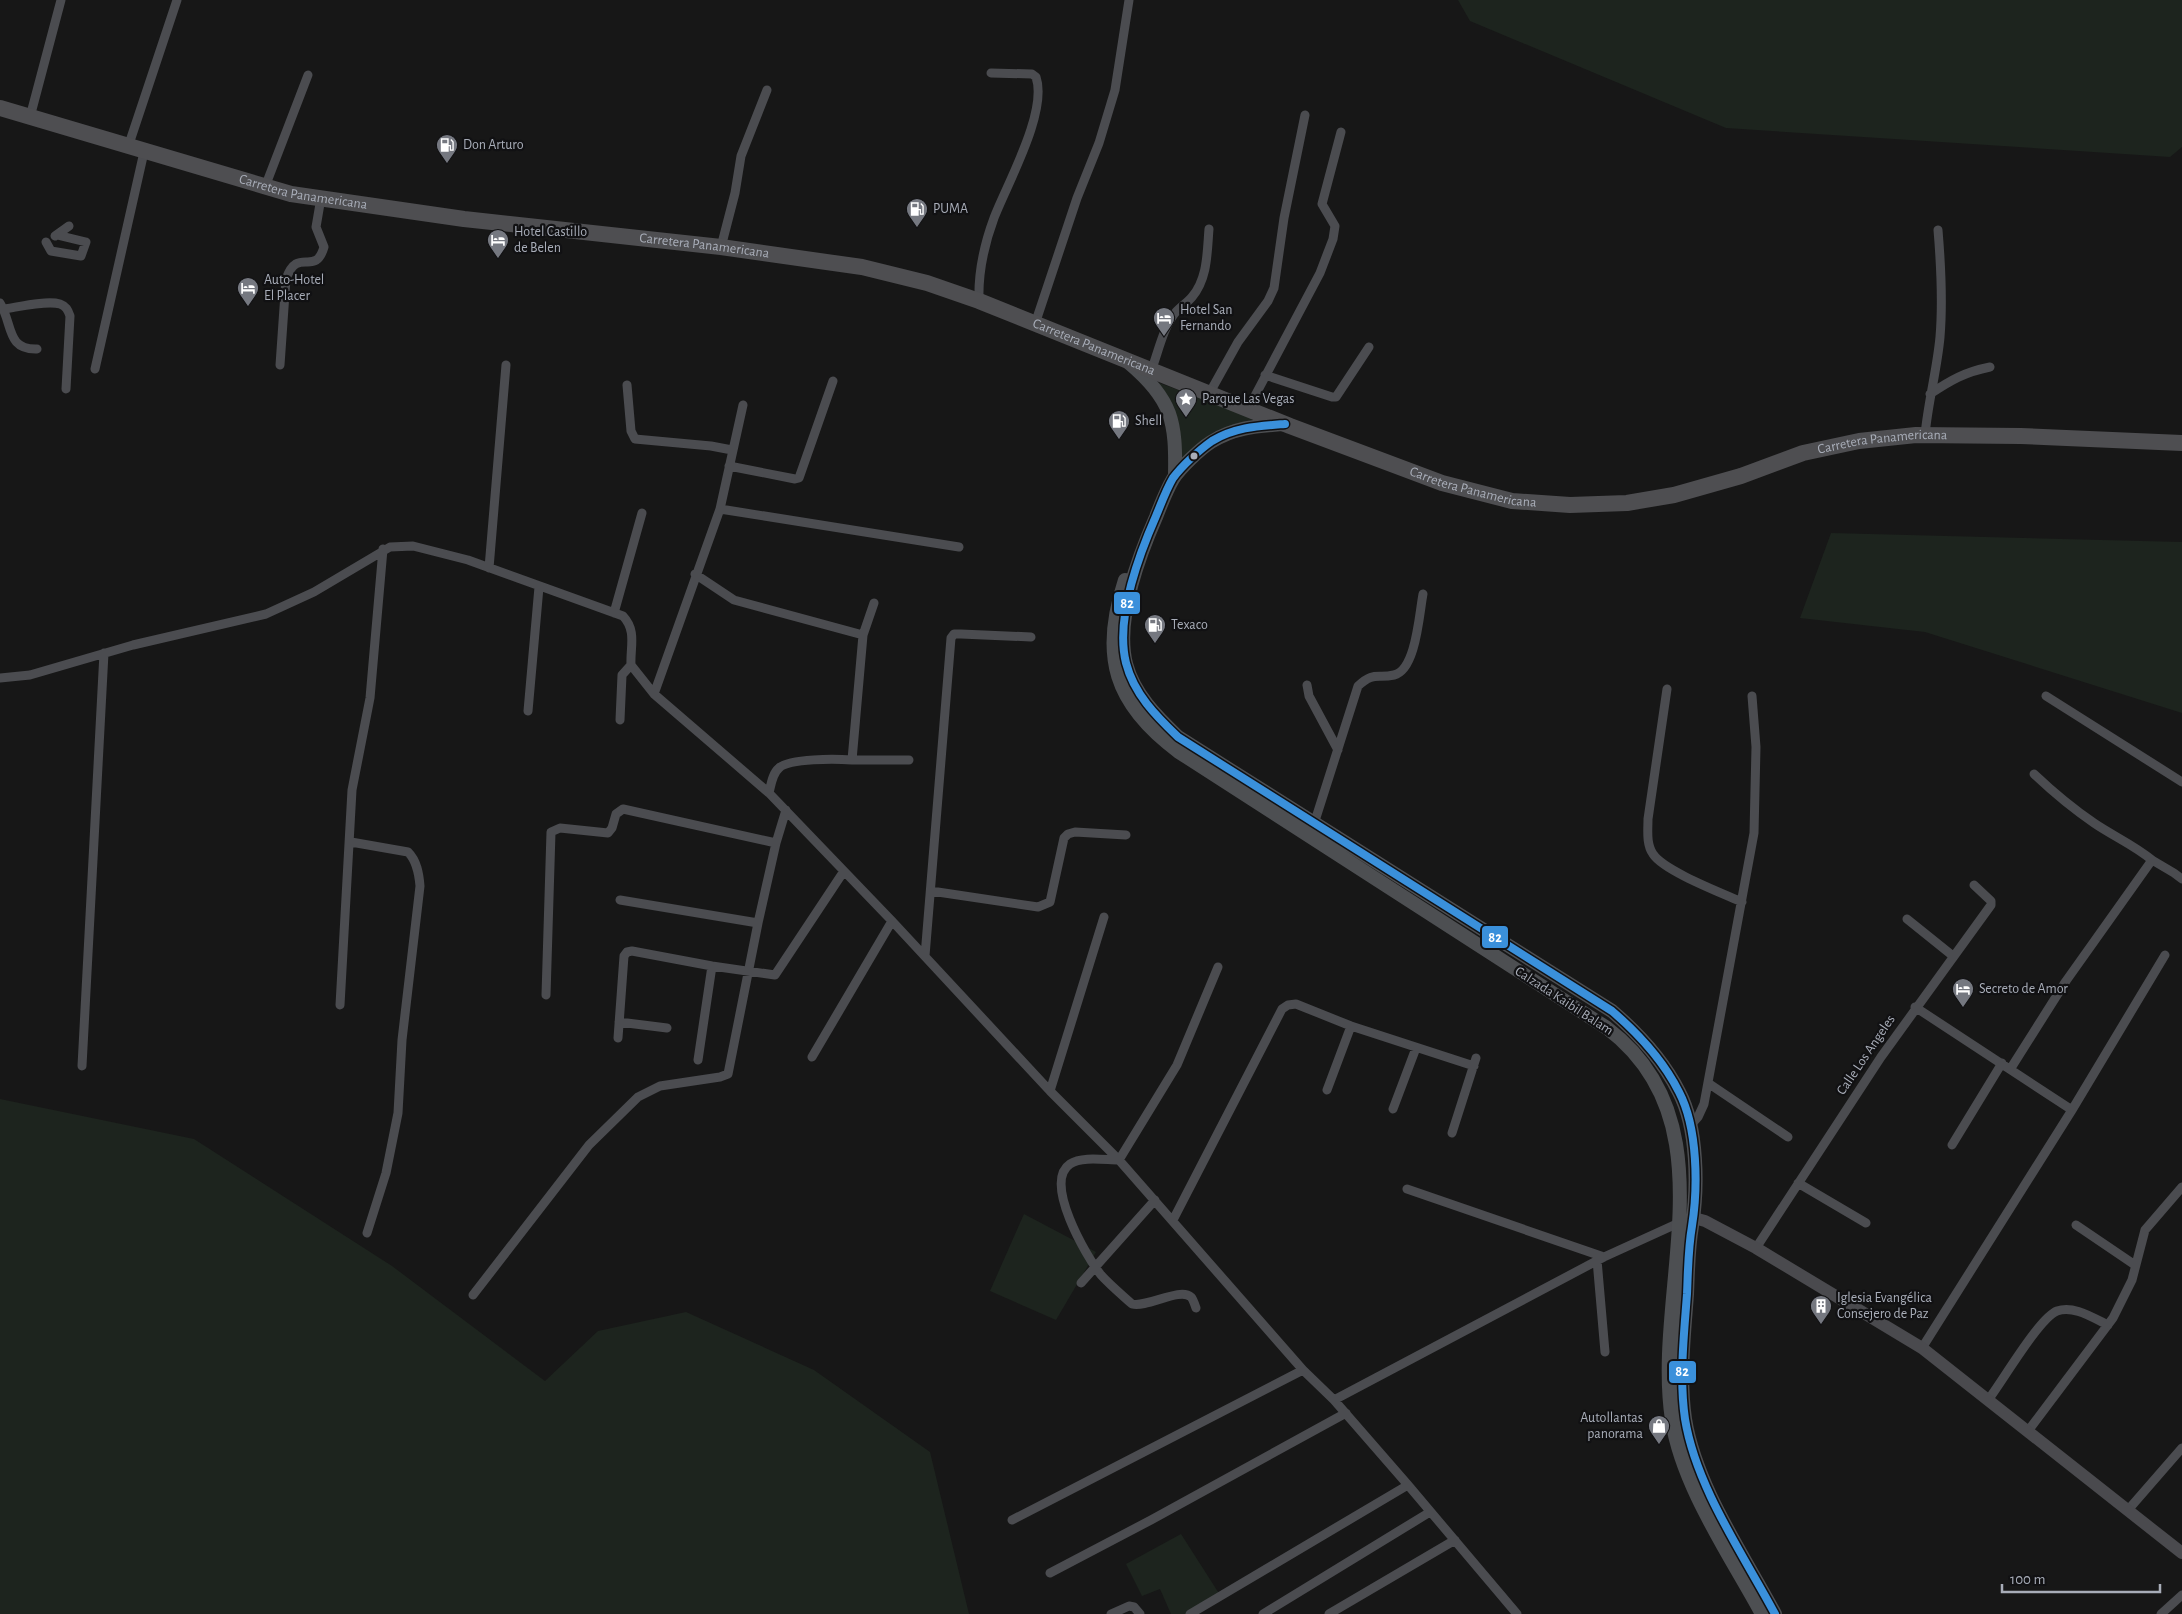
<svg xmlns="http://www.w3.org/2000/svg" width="2182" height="1614" viewBox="0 0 2182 1614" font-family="'Alegreya Sans',sans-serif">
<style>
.green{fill:#1d241e}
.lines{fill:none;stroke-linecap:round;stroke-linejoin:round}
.street{stroke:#4b4c50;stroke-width:9}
.secondary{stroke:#4a4a4e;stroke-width:12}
.primary{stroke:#4d4f52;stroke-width:14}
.highway{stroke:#4e4e51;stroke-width:16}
.bus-1-casing{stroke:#111113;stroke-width:11}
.bus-1{stroke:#3a90db;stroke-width:8}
.bus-dot{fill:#a8adb8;stroke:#111113;stroke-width:2}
.labels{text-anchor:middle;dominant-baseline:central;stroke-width:4.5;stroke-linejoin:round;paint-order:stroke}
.poi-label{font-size:14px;fill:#a8adb8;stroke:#111113;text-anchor:start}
.street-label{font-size:14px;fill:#a8adb8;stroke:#111113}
.line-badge{stroke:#111113;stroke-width:2}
.badge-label{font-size:14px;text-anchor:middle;font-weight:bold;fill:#fff}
</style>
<rect width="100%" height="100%" fill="#171717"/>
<path class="green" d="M1458 0H2182V147L2170 157 1726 128 1470 21Z
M1151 380 1255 418 1215 436 1177 472 1178 436Z
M1831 533 2182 542V713L1925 632 1800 618Z
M0 1099 194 1139 392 1266 545 1381 598 1331 686 1312 814 1370 930 1452 969 1614H0Z
M1024 1214 1096 1252 1056 1320 990 1291Z
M1181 1534 1220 1595 1188 1614H1171L1160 1589 1142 1596 1126 1564Z"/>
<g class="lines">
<path class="street" d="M30 117 61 0
M128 147 177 0
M265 187 308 75
M55 236 69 226
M46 242 51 251 81 256 86 242 57 235
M721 247 735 193 741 156 767 90
M979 301C978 272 984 245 994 218 1007 184 1048 112 1036 77L1032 74 991 73
M0 303C13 324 6 350 37 349
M4 309C18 307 47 300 60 304 66 306 68 310 70 316L66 389
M1035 324 1077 198 1099 143 1115 90 1129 0
M280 365 286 279C298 245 315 278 324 247L316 227 321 198
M95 369 144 152
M1151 371C1158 353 1163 328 1175 313 1180 307 1187 303 1192 297 1208 278 1207 252 1209 229
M1265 375 1332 397H1336L1369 347
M627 385 631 431 635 439 711 446 732 450
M1209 394 1238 342 1268 301 1274 288 1284 218 1305 115
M1930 394C1951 380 1965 372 1990 367
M1248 409 1320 273 1333 239 1335 226 1322 204 1341 132
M1925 435C1928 402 1937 370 1940 337 1943 301 1941 266 1938 230
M729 466 795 479 799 478 833 381
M720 509 959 547
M489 568 506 365
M695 574 734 600 863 635
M614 613 642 513
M0 678 30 675 133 645 266 614 314 592 390 547 413 546 468 560 623 616C637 631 630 647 631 665L654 694 769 793 892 921 1050 1091 1119 1160 1303 1370 1334 1400 1408 1485 1517 1614
M1307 685 1309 696 1338 750
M1667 689 1648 819C1648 830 1646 844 1653 854 1664 871 1722 893 1742 902
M654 694 720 509 743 405
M2046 696 2182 782
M528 711 539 587
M620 720 622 675 631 665
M852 760H909
M2034 774C2053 792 2072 808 2094 823 2113 836 2134 845 2152 860
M769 793C771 785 772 774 779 768 789 758 837 759 852 760L863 635 874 603
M1314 824 1358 686C1374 671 1377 679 1394 675 1416 670 1419 615 1423 594
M351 842 408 852C417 861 419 874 420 886L402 1040 398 1113 386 1173 367 1233
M931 891 1038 907 1050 902 1064 838 1068 834 1075 832 1126 835
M620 900 758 923
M1907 919 1953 956
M925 956 951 638 954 634H961L1031 637
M546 995 551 832 560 828 608 833 612 828 616 814 623 809 776 843
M340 1005 352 790 370 698 383 549
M1915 1007 2072 1110
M619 1022 667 1028
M618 1038 624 956 627 952 632 951 712 966 775 975 844 871
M812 1057 892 921
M698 1060 712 966
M82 1066 104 653
M2011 1068 2066 981 2152 860 2174 873 2182 879
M1708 1083 1788 1137
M1327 1090 1351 1026
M1050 1091 1104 917
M1393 1109 1416 1048
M1690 1126 1698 1117 1704 1104 1754 833 1756 747 1752 696
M1452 1133 1476 1058
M1952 1145 2002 1063
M1798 1183 1866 1223
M1407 1189 1604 1257
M1173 1220 1282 1009 1288 1005 1296 1004 1351 1026 1474 1066
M2076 1225 2135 1265
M1756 1248 1881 1057 1991 905V901L1974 885
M1597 1260 1605 1352
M1081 1283 1155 1200
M473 1295 589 1145 638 1097 660 1086 720 1077 728 1074 758 923 776 843 786 810
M1196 1308C1195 1305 1193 1299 1191 1297 1180 1287 1147 1308 1132 1304 1122 1295 1110 1285 1101 1275 1086 1256 1043 1182 1070 1164 1082 1156 1105 1160 1119 1160L1177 1065 1218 967
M1922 1348 2072 1110 2165 955
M1334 1400 1604 1257 1683 1221
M1988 1400C2002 1382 2039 1318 2057 1311 2074 1305 2093 1318 2108 1325
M2028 1431 2113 1318 2132 1280 2145 1230 2182 1187
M2128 1510 2182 1448
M1012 1520 1303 1370
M1050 1573 1151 1520 1346 1413
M1111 1614 1129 1606 1134 1607 1140 1614
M1190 1614 1408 1485
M1263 1614 1430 1512
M1329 1614 1455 1540
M2161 1614 2182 1595"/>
<path class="secondary" d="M1694 1218 1705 1221 1756 1248 1922 1348 2182 1553"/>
<path class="primary" d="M1129 363C1173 400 1176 422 1175 476
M1284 424C1258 426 1234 427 1211 442 1200 449 1180 468 1173 479 1166 491 1161 504 1156 517 1138 558 1115 619 1126 664 1134 694 1156 716 1178 737L1612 1011C1640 1035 1663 1060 1679 1092 1698 1128 1698 1188 1692 1226 1688 1249 1688 1272 1687 1294 1684 1335 1679 1378 1685 1419 1696 1487 1743 1554 1775 1614
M1125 580C1100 656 1114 704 1179 752L1607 1028C1734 1124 1652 1289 1672 1420 1682 1486 1730 1555 1762 1614"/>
<path class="highway" id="s1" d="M0 108 291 194 464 219 721 247 862 267 927 283 979 301 1290 426 1442 483 1512 501 1570 505 1627 503 1674 495 1741 476 1803 453 1859 441 1916 435 2021 436 2182 443"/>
<g class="bus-1-casing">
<path id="bus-1" d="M1285 424C1259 426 1235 427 1212 441 1199 450 1182 466 1173 478 1166 490 1161 504 1156 516 1138 557 1115 619 1126 663 1134 694 1156 716 1178 737L1612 1011C1640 1035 1663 1060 1679 1092 1698 1128 1698 1188 1692 1226 1688 1249 1688 1272 1687 1294 1684 1335 1679 1378 1685 1419 1696 1487 1743 1554 1775 1614"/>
</g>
<use href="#bus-1" class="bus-1"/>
</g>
<defs>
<g id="fuel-pin" transform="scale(1.125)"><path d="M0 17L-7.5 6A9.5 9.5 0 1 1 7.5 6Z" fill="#757880" stroke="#111113"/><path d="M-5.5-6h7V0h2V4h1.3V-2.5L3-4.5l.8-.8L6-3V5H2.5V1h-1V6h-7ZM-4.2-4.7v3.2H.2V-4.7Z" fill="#fff"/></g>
<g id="hotel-pin" transform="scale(1.125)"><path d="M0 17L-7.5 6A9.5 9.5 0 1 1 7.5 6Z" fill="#757880" stroke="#111113"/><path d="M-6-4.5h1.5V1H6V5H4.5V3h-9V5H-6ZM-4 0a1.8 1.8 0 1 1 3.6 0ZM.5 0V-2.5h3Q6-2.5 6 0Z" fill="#fff"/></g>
<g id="sight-pin" transform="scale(1.125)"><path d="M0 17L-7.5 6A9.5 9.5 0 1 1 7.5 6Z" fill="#757880" stroke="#111113"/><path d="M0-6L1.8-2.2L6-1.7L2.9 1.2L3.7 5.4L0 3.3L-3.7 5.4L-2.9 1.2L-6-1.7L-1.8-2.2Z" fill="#fff"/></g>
<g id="building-pin" transform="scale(1.125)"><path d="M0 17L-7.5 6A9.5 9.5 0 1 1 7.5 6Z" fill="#757880" stroke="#111113"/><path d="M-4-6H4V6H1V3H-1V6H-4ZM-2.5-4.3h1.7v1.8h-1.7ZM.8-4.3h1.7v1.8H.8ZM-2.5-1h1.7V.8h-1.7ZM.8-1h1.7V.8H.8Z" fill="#fff"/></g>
<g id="shop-pin" transform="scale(1.125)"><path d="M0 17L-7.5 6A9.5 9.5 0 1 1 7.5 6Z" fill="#757880" stroke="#111113"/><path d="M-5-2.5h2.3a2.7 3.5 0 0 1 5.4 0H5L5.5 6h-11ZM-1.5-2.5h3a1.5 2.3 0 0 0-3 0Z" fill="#fff"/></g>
</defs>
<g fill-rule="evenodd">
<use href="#fuel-pin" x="447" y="145"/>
<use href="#fuel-pin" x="917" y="209"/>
<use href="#hotel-pin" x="498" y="240"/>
<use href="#hotel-pin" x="248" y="288"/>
<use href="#hotel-pin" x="1164" y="318"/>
<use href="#sight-pin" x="1186" y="399"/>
<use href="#fuel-pin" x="1119" y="421"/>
<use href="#fuel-pin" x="1155" y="625"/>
<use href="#hotel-pin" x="1963" y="989"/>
<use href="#building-pin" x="1821" y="1306"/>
<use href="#shop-pin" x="1659" y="1426"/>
</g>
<circle class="bus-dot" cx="1194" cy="456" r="4.5"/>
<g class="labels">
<g class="poi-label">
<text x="463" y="145">Don Arturo</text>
<text x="933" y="209">PUMA</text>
<text x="514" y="232">Hotel Castillo<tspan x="514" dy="16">de Belen</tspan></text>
<text x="264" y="280">Auto-Hotel<tspan x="264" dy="16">El Placer</tspan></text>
<text x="1180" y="310">Hotel San<tspan x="1180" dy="16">Fernando</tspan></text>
<text x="1202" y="399">Parque Las Vegas</text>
<text x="1135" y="421">Shell</text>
<text x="1171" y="625">Texaco</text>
<text x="1979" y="989">Secreto de Amor</text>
<text x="1837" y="1298">Iglesia Evangélica<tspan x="1837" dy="16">Consejero de Paz</tspan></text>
<text x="1643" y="1418" text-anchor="end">Autollantas<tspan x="1643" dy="16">panorama</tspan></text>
</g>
<g class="street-label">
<text stroke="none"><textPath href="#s1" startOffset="315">Carretera Panamericana</textPath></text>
<text stroke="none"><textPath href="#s1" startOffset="720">Carretera Panamericana</textPath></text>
<text stroke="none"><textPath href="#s1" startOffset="1125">Carretera Panamericana</textPath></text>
<text stroke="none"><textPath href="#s1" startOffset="1950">Carretera Panamericana</textPath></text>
<text stroke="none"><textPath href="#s1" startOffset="1530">Carretera Panamericana</textPath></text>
<text transform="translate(1564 1001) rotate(33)">Calzada Kaibil Balam</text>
<text transform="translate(1866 1055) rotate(-56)">Calle Los Angeles</text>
</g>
</g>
<g class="line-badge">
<rect x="1113" y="591" width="28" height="24" rx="5" fill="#3a90db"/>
<rect x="1481" y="925" width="28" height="24" rx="5" fill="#3a90db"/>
<rect x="1668" y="1360" width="29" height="24" rx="5" fill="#3a90db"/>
</g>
<g class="badge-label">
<text x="1127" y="608">82</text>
<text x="1495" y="942">82</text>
<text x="1682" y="1376">82</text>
</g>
<path d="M2002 1584v8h158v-8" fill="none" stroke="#a8adb8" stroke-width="2.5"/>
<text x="2010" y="1584" font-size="15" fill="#a8adb8" stroke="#111113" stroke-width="4" paint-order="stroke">100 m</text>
</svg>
